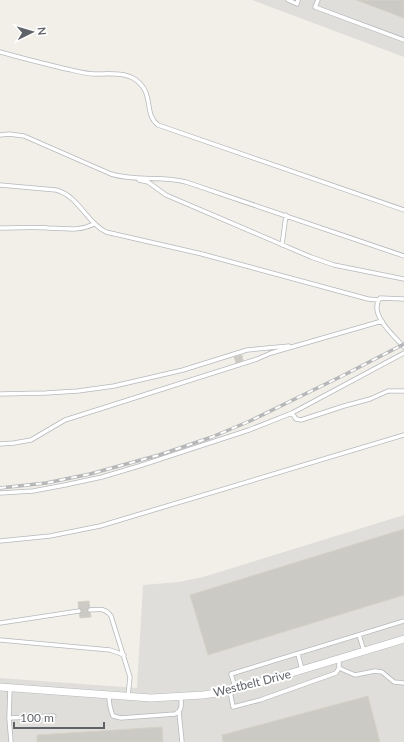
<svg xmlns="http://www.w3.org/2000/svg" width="404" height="742" viewBox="0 0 404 742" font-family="Lato,sans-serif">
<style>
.industrial{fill:#e0deda}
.building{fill:#cccac5;stroke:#d6d1c6}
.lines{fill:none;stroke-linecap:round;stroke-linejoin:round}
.lane-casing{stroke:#b5b8bc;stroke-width:5}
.street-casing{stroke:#b5b8bc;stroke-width:8}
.lane{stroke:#fff;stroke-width:3.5}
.street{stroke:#fff;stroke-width:7}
.rail-casing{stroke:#b6b7b8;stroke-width:3.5}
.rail{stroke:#fff;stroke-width:2;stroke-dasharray:6;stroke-linecap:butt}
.labels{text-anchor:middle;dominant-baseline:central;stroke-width:4;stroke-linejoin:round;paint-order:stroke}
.street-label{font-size:12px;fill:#5f6368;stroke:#fff}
</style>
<rect width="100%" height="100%" fill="#f1efe8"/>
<path class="industrial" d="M252 0H404V57Z
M404 515V742H0V678L137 688 143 585 179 582 203 577Z"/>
<path class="building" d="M356 0H404V18Z
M242 355 243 361 236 363 234 357Z
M404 529V595L208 655 190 595Z
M89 601 91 617 80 618 78 602Z
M368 696 380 742H223L222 735Z
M162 727 163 742H37V735Z"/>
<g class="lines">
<g class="lane-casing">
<path id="lane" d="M288 0 297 4 298 0
M318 0 315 7 404 40
M0 52C21 58 41 63 62 68 73 70 84 74 95 74 108 74 125 72 136 80 155 94 143 113 158 125L404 210
M0 135 9 134 24 136 111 174C136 182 161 175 186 182L404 256
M139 180 148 182 166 195 311 257 334 265 404 279
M0 185 56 190C79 196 86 222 106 232L202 254 368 299 379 300
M0 228C16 228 32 227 48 228 65 228 78 232 94 224
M282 245 286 215
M404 299 380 298C368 314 394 336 404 347
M0 394 46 393 78 391 114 386 183 370 247 350 289 346
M292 413 296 419 301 420 344 406 370 399 388 391H404
M0 444 14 443 31 440 65 420 257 359 271 353 382 321
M0 493 33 491 65 485 102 477 139 466 249 430 292 413 404 353
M0 541 50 536 100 526 404 435
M90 610C100 609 105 608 111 616L130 677 128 696
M0 623 79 611
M359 635 364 651
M0 640 110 650 124 655
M298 654 302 670
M339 668 355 675 375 671 382 672 394 682 404 683
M10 688 9 718 11 742
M236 690 231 674 404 621
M230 691 233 707 260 700 336 673 339 668V659
M109 695C109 703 110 709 113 716L121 718 175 714C183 710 181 705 181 697
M179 712 182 742
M9 718 54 716"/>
</g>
<g class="street-casing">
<path id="street" d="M0 687 151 698 203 695 230 691 255 684 404 639"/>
</g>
<use href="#lane" class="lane"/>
<use href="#street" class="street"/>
<g class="rail-casing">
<path id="rail" d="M0 488 46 483 90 474 159 455 212 437 250 421 344 375 404 344"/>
</g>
<use href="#rail" class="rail"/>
</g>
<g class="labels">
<g class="street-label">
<text transform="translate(252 683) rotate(-14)">Westbelt Drive</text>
</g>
</g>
<g transform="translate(32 32) rotate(85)" stroke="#ffffff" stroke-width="3" paint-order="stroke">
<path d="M0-3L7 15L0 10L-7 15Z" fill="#5f6368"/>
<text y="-6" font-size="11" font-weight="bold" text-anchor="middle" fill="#5f6368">N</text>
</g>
<path d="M14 722v6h90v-6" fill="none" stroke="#5f6368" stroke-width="2"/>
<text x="20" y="722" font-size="12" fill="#5f6368" stroke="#ffffff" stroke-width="3" paint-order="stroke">100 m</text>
</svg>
